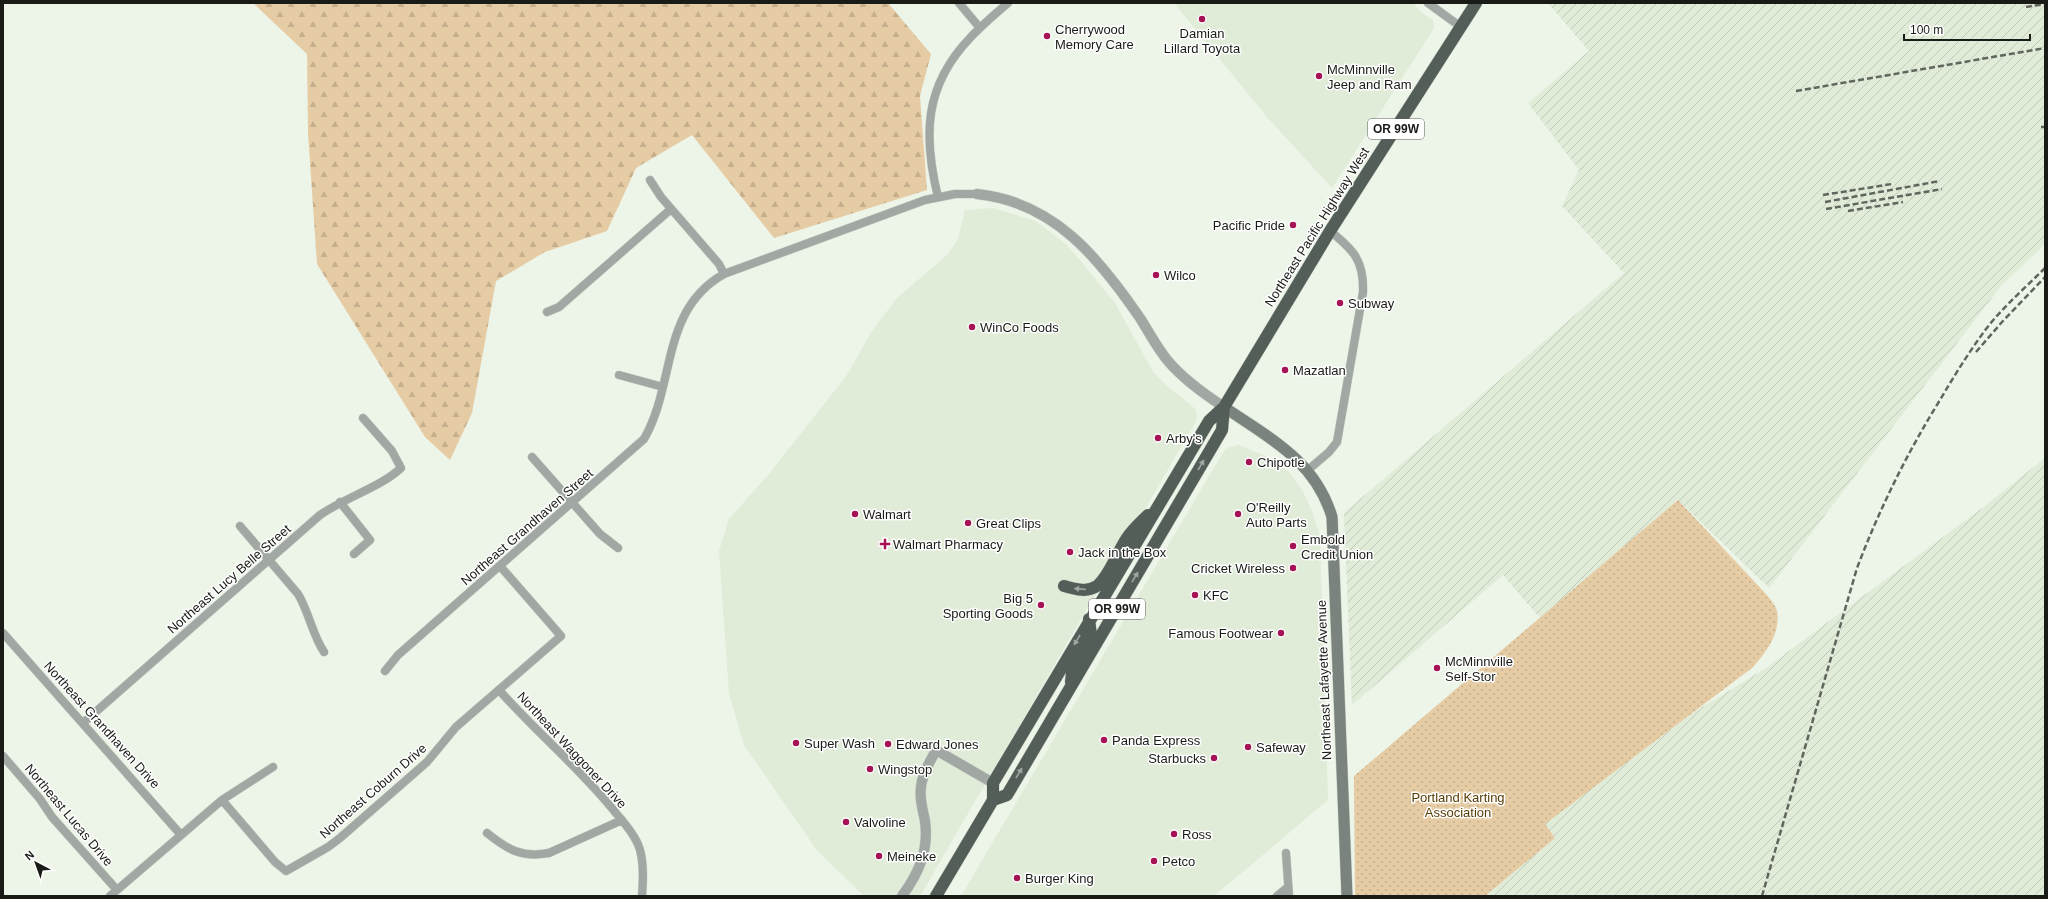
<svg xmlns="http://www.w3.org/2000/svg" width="2048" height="899" viewBox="0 0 2048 899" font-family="Helvetica,sans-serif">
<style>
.built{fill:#e0ebd8}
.industrial{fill:url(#industrial-furrows)}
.grass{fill:url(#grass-dots)}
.forest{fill:url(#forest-firs)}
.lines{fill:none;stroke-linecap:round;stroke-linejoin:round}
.minor-casing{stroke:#cbd1c6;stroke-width:9}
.tertiary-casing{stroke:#cbd1c6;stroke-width:11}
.secondary-casing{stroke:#cbd1c6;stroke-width:12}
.trunk-casing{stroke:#cbd1c6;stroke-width:13}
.minor{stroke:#a1a7a3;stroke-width:8}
.tertiary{stroke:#a1a7a3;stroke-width:10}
.secondary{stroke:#7b837e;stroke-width:11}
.trunk{stroke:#545e58;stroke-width:12}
.rail{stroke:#61655e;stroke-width:2.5;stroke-dasharray:6 3;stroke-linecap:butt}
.oneway{fill:#a1a6a3}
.poi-dot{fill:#a51354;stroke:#fff;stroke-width:1.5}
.labels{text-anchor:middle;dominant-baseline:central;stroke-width:3;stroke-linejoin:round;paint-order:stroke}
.shield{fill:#fff;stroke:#5d5f5c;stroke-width:1}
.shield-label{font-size:12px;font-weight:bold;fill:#181b16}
.poi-label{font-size:13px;fill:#181b16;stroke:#fff;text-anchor:start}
.street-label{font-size:13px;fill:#181b16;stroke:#fff}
.park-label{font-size:13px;fill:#583d03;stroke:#fff}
</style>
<defs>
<pattern id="industrial-furrows" width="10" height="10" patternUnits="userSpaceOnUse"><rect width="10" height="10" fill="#e0ebd8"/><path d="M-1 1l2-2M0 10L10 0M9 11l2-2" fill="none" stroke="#bfc9b9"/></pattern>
<pattern id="grass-dots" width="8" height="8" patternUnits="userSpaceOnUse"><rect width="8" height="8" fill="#e6cca4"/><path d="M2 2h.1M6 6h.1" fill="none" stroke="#c5af8c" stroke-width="1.8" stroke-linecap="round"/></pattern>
<pattern id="forest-firs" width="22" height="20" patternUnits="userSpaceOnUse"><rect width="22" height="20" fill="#e6cca4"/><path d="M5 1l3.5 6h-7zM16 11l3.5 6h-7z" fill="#c5af8c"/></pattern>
</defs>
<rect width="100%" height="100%" fill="#edf4e8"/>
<path class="built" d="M1174 3H1413L1422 13 1433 20 1434 28 1332 188 1267 117Z
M993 208 1036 221 1068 246 1115 303 1153 372 1167 386 1191 405 1196 410 1197 417 1195 423 920 896H864L816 849 744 745 729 693 719 551 729 519 769 474 847 375 872 331 897 298 948 254 958 239 965 210Z
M1239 445 1270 458 1289 472 1302 490 1312 511 1320 536 1328 800 1214 896H961L1224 451 1230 447Z"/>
<path class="industrial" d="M1548 3H2045V244L2001 286 1769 588 1678 500 1540 618 1503 575 1352 705 1344 513 1624 273 1562 206 1579 170 1528 103 1589 51Z
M2045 458V896H1485L1555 838 1544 824 1691 714 1766 668 1985 506Z"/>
<path class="grass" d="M1678 500 1767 595C1770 599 1776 606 1777 611 1781 633 1766 653 1752 668L1545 824 1555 838 1485 896H1355L1354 776Z"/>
<path class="forest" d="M253 3H888L931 54 920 96 927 190 774 238 692 135 636 168 607 231 545 252 496 281 472 413 450 460 425 437 317 264 308 133 307 54Z"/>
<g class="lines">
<g class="minor-casing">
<path id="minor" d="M959 3 980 28
M1428 3 1461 27
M650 180 661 197 719 264 724 274
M938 197C923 136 924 86 970 38 982 25 995 14 1008 3
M547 312 559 307 671 209
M619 375 663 387
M532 457 600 534 618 548
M1308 470 1329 452 1337 442 1363 292C1364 261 1354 250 1330 231
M340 502 370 540 354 554
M240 526 298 594C309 612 312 634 324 652
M3 633 181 835
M385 671 398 655 644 439C676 384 660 310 724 274L925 200 955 194H977
M499 690C536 732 580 768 615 812 625 824 636 836 640 850 644 865 643 881 642 896
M83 723 320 515C344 498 381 487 401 468L392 451 363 418
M3 756 40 799 52 817 117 890
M222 800 275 862 286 871 328 847 340 838 427 762 456 727 561 636 500 566
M487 833C508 850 522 858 549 853L622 820
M1286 853 1289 896
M110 896 222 800 273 767
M1277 896 1288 887"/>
</g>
<g class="tertiary-casing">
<path id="tertiary" d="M977 194C1054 202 1099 258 1140 318 1149 332 1157 348 1168 361 1184 380 1204 394 1224 407
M902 896C919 873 929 850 925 821 923 810 919 799 921 787 922 774 930 762 936 750L993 783"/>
</g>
<g class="secondary-casing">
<path id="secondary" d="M1224 407C1269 438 1315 460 1332 517L1347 896"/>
</g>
<g class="trunk-casing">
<path id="trunk" d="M1064 586C1075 589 1086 593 1097 586 1109 577 1118 551 1127 538 1133 529 1141 522 1148 515
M1071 682 1073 664 1091 635 1089 619
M993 800 1007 795 1222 430 1224 407
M936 896 993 800V783L1209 421 1224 407 1330 231 1476 3"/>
</g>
<use href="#minor" class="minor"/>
<use href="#tertiary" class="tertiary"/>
<use href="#secondary" class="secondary"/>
<use href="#trunk" class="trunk"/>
<path class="rail" d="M2026 7 2045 4
M1796 91 2045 48
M2041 127H2045
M1823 195 1892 184
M1825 202 1940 181
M1826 209 1942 189
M1848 211 1903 202
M1976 352 2002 322 2045 277
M1762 896 1857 568C1880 508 1906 455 1940 400 1954 376 1969 352 1986 329 2003 307 2025 288 2045 268"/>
</g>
<defs><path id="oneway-solid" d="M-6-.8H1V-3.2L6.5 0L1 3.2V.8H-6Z"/></defs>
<g class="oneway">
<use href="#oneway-solid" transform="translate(1201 465) rotate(-60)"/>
<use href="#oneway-solid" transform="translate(1135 577) rotate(-59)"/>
<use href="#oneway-solid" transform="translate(1080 589) rotate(-175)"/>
<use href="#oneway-solid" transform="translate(1077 640) rotate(121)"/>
<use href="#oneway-solid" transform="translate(1019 773) rotate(-59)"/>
</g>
<g class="poi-dot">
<circle cx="1202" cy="19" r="4"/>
<circle cx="1047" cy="36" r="4"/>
<circle cx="1319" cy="76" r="4"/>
<circle cx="1293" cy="225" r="4"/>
<circle cx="1156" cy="275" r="4"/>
<circle cx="1340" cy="303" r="4"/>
<circle cx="972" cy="327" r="4"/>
<circle cx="1285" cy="370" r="4"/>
<circle cx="1158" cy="438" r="4"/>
<circle cx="1249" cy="462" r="4"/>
<circle cx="855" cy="514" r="4"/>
<circle cx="1238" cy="514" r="4"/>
<circle cx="968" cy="523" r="4"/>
<path d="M883 538h4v4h4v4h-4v4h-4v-4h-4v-4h4z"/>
<circle cx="1293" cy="546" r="4"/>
<circle cx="1070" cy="552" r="4"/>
<circle cx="1293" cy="568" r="4"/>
<circle cx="1195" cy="595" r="4"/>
<circle cx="1041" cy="605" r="4"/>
<circle cx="1281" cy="633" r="4"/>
<circle cx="1437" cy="668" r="4"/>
<circle cx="1104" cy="740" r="4"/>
<circle cx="796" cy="743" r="4"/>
<circle cx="888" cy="744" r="4"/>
<circle cx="1248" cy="747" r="4"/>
<circle cx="1214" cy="758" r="4"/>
<circle cx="870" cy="769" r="4"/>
<circle cx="846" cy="822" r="4"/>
<circle cx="1174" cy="834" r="4"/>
<circle cx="879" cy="856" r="4"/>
<circle cx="1154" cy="861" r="4"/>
<circle cx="1017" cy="878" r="4"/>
</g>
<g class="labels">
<g class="shield">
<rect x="1368" y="119" width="56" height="20" rx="3"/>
<rect x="1089" y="599" width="56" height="20" rx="3"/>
</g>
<g class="shield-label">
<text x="1396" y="129">OR 99W</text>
<text x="1117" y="609">OR 99W</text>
</g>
<g class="poi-label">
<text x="1055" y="29">Cherrywood<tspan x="1055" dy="15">Memory Care</tspan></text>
<text x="1202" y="33" text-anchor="middle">Damian<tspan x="1202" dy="15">Lillard Toyota</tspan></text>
<text x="1327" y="69">McMinnville<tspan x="1327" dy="15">Jeep and Ram</tspan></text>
<text x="1285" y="225" text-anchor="end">Pacific Pride</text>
<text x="1164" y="275">Wilco</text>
<text x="1348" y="303">Subway</text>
<text x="980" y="327">WinCo Foods</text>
<text x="1293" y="370">Mazatlan</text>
<text x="1166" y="438">Arby's</text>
<text x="1257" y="462">Chipotle</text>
<text x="1246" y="507">O'Reilly<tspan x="1246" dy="15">Auto Parts</tspan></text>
<text x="863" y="514">Walmart</text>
<text x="976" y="523">Great Clips</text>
<text x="1301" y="539">Embold<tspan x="1301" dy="15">Credit Union</tspan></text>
<text x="893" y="544">Walmart Pharmacy</text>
<text x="1078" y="552">Jack in the Box</text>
<text x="1285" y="568" text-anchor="end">Cricket Wireless</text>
<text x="1203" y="595">KFC</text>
<text x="1033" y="598" text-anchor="end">Big 5<tspan x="1033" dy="15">Sporting Goods</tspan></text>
<text x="1273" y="633" text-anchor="end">Famous Footwear</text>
<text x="1445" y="661">McMinnville<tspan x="1445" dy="15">Self-Stor</tspan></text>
<text x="1112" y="740">Panda Express</text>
<text x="804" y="743">Super Wash</text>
<text x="896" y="744">Edward Jones</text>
<text x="1256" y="747">Safeway</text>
<text x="1206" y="758" text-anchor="end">Starbucks</text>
<text x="878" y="769">Wingstop</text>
<text x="854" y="822">Valvoline</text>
<text x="1182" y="834">Ross</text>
<text x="887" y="856">Meineke</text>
<text x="1162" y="861">Petco</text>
<text x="1025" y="878">Burger King</text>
</g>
<g class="street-label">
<text transform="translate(1317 227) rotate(-58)">Northeast Pacific Highway West</text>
<text transform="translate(527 527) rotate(-41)">Northeast Grandhaven Street</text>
<text transform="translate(229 579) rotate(-41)">Northeast Lucy Belle Street</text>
<text transform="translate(1324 680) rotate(-92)">Northeast Lafayette Avenue</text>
<text transform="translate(102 725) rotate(48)">Northeast Grandhaven Drive</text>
<text transform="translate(572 750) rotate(47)">Northeast Waggoner Drive</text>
<text transform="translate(373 791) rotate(-41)">Northeast Coburn Drive</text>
<text transform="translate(69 815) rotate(50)">Northeast Lucas Drive</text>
</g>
<g class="park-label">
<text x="1458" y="797">Portland Karting<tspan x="1458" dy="15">Association</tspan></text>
</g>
</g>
<rect width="2048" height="899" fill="none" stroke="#181b16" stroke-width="8"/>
<g transform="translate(36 863) rotate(319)" stroke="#ffffff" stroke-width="3" paint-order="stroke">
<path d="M0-3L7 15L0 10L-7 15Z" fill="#181b16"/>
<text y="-6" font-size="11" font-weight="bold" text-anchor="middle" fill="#181b16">N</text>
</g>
<path d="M1904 34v6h126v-6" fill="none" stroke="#181b16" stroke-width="2"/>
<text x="1910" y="34" font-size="12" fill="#181b16" stroke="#ffffff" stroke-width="3" paint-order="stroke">100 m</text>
</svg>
